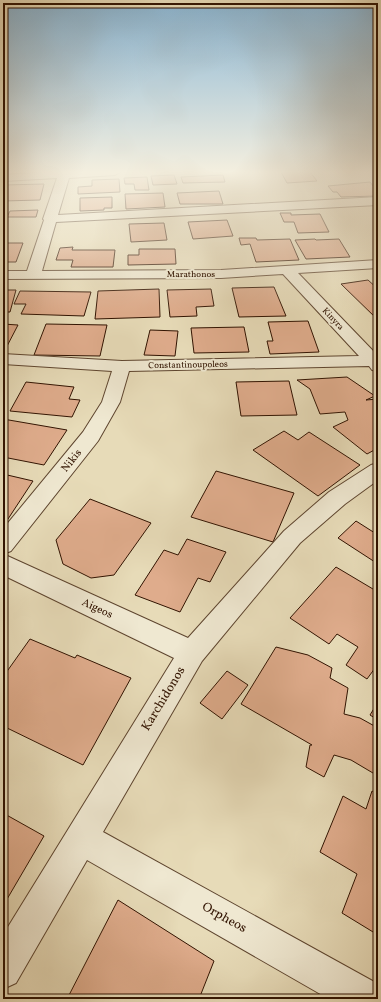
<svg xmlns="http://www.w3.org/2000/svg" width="381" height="1002" viewBox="0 0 381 1002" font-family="Vollkorn,serif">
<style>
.building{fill:#dfac8c;stroke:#311301}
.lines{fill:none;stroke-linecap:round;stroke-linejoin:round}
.minor-casing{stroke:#5e452f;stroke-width:2}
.minor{fill:#efe8d1;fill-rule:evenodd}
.labels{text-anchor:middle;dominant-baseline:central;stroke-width:4;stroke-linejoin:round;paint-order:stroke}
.far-street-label{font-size:9px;fill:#311301;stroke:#efe8d1}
.street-label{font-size:11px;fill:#311301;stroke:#efe8d1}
.near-street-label{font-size:13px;fill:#311301;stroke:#efe8d1}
</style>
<rect width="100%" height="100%" fill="#e7dbb8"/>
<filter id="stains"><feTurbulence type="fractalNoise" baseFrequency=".005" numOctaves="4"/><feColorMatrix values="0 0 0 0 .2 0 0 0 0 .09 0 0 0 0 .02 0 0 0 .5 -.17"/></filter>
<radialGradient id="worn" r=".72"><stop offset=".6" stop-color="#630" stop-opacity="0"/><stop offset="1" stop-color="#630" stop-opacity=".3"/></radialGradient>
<path class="building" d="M281 172H310L317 181 287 183Z
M174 175 177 184 153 185 151 176Z
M223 175 225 182 183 183 181 177Z
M147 177 149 190H135L134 184H125L124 178Z
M119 179 120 192 78 194V187L92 186V180Z
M370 182 378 192V196L341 197 337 192H333L328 186Z
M44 184 40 200 3 201 4 185Z
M219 191 223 204H180L177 193Z
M163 193 165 207 126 209 125 194Z
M112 197V208H104V210L80 211V198Z
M38 210 36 217H7L10 211Z
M280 213H291V215L320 214 329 232 298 233 294 222H284Z
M227 220 233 236 193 239 188 222Z
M164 223 167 240 131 242 129 224Z
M239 238H256L257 240 290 239 299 260 256 262 250 244 241 245Z
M315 239 316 240 339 239 350 257 306 259 295 240Z
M3 241H5L4 243H23L16 262H3Z
M73 247 72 250H115L113 267H71L73 260H56L60 248Z
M139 249H175L176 264 128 265V255H139Z
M368 280 378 289V320L341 284Z
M274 287 286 316 239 317 232 288Z
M159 289 160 317 95 319 98 291Z
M211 289 214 306 196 307 197 316 170 317 167 290Z
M3 290H16L10 312H3Z
M20 291 91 292 84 316 21 314 26 304H14Z
M308 321 319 352 270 354 267 341H273L268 322Z
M3 324 18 325 5 350H3Z
M46 324 107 325 100 356 34 355Z
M244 327 249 352 194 353 191 328Z
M150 330 178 331 175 356 144 355Z
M347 377 375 396 366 400 378 399V448L367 454 333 427 348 420 345 412 320 414 310 389 297 380Z
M289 381 297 415 241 416 236 382Z
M26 382 74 387 69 399 80 400 72 417 10 411Z
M3 419 67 430 44 465 3 457Z
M284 431 298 440 309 432 360 465 318 496 253 450Z
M216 471 294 493 273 542 191 517Z
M3 474 33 481 8 519 3 518Z
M90 499 151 523 114 575 91 578 63 564 56 540Z
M356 521 378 535V564L338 538Z
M187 539 226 552 210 582 198 578 180 612 135 595 164 550 178 555Z
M336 567 378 592V664L367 679 346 665 358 647 337 634 329 644 290 618Z
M30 639 75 658 77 655 131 678 83 765 3 726V677Z
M276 647 308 655 332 668 330 678 348 688 344 714 360 718 378 728V776L351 760 334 755 324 777 306 767 310 745H312L241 704Z
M227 671 248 685 222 719 200 703Z
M378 702V720L370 715Z
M372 791 378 794V935L342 913 357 874 320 852 343 796 366 809Z
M3 813 44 836 3 906Z
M118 900 214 961 199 999H67Z"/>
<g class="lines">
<g class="minor-casing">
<path id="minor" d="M47 172H120L115 175 69 178 58 215 378 197V205L56 222 42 271 221 270 378 260V268L298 273 378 356V371L372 370 369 366 129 371 120 402 98 441 11 551 3 554V529L83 432 102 402 112 371 3 364V354L122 361 359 356 283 274 221 278 3 279V271H27L44 220 43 219 57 178 3 181V175Z
M378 463V480L345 504 300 543 202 661 103 832 378 984V999H329L87 860 16 983 3 989V935L174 658 3 575V554L188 638 284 531 329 492 371 465Z"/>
</g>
<use href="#minor" class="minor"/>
</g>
<linearGradient id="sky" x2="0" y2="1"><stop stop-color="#89b6d5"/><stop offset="0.55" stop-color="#f4efdf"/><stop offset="1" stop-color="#f4efdf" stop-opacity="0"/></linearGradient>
<rect width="381" height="313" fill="url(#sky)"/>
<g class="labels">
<g class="far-street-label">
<text x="191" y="274">Marathonos</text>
<text transform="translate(333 319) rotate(47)">Kinyra</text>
<text transform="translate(188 365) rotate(-1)">Constantinoupoleos</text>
</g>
<g class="street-label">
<text transform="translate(72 461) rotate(-52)">Nikis</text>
<text transform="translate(97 609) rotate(25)">Aigeos</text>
</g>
<g class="near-street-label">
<text transform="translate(164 699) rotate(-59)">Karchidonos</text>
<text transform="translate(224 918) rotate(29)">Orpheos</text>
</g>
</g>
<rect width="381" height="1002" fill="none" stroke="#e7dbb8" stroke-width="16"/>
<rect x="4" y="4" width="373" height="994" fill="none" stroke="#311301" stroke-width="2"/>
<rect x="8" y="8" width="365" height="986" fill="none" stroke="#311301"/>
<rect width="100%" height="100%" filter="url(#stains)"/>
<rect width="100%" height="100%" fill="url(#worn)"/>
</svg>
